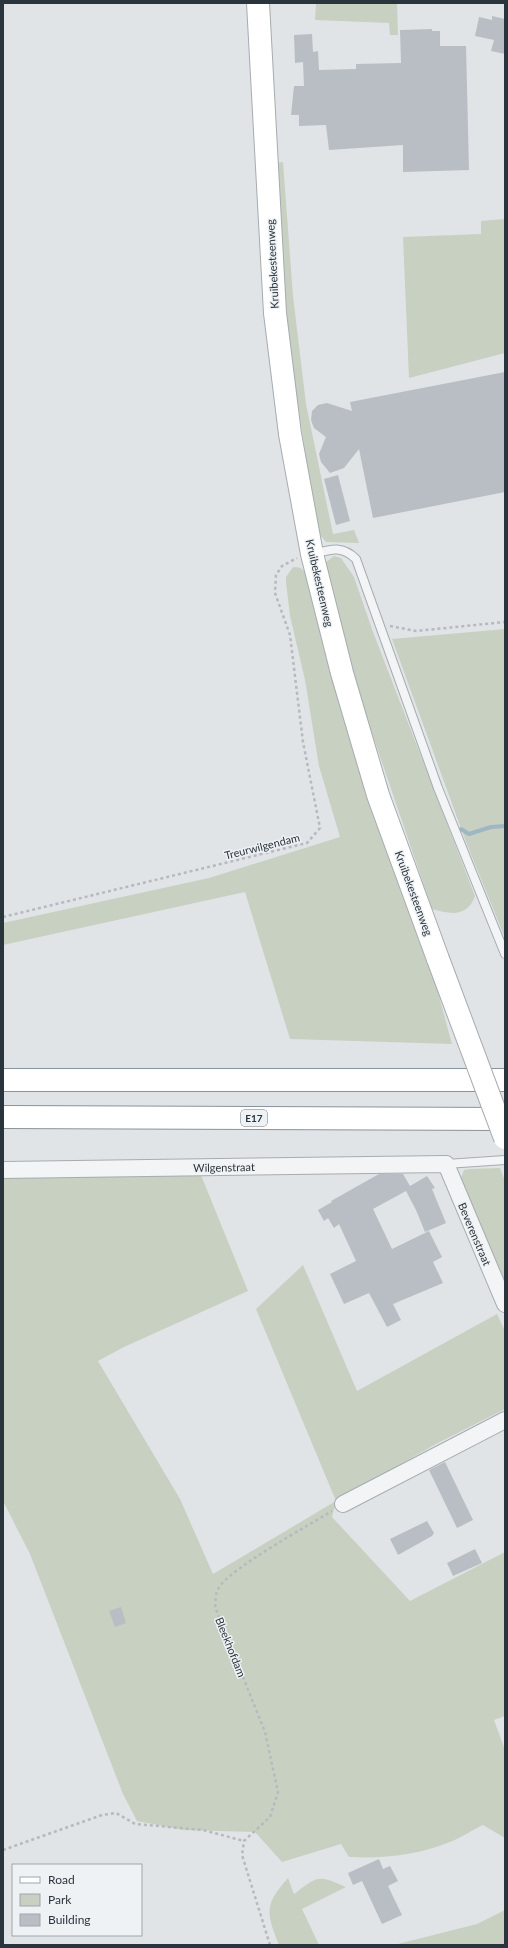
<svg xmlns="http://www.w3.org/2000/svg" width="508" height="1948" viewBox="0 0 508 1948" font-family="Lato,sans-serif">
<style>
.green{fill:#c8d0c2}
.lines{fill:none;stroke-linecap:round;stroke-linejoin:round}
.stream{stroke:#9fb6c3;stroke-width:4}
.building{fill:#b8bec3}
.lane-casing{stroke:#a6acb1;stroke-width:10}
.street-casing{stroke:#a6acb1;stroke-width:18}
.secondary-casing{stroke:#a6acb1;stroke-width:24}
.highway-casing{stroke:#89939c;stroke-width:24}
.path{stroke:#b6babe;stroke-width:2.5;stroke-dasharray:3 3;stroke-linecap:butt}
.lane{stroke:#f2f4f6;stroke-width:8}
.street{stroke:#f2f4f6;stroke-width:16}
.secondary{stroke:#fff;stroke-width:22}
.highway{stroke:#fff;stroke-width:22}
.secondary-bridge-casing{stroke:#a6acb1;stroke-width:24;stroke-linecap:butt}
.secondary-bridge{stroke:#fff;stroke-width:22}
.labels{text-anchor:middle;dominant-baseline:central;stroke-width:3;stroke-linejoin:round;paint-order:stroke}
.shield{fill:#eff2f5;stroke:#656d74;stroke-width:1}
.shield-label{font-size:10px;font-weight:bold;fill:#2a343d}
.street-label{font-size:11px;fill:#2a343d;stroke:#eff2f5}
</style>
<rect width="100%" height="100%" fill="#e0e4e7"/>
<path class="green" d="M316 3H397L398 35H390L389 23 315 20Z
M283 162 293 296 306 404 333 534 354 530 359 543 326 542 321 536 316 521 287 334 275 163Z
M505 219V353L409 378 403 237 481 234V221Z
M334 556 341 558 354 577 373 632 475 896C467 918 450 914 432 909L356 686 325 563Z
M293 567C302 567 304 570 308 577L408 903 437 989 452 1044 290 1039 245 892 3 945V923L209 878 340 837 319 766 305 680 290 616 286 582V577Z
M505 629V938L466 842 392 639Z
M500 1168 505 1181V1281L460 1180 464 1170 470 1169Z
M201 1175 248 1291 124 1347 98 1361 180 1499 213 1574 336 1501 256 1309 303 1265 357 1391 497 1314 505 1331V1409L436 1444 336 1501 332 1517 410 1601 505 1552V1716L494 1720 505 1750V1838L483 1825C472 1830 461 1838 450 1842 418 1855 383 1859 349 1857L341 1844 282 1862 255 1832 184 1830 137 1821 123 1794 30 1554 3 1501V1176Z
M288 1878 294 1894C318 1876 317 1874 346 1887L302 1909 319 1945H279C266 1912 264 1905 288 1878Z
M505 1910V1945H394L477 1924Z"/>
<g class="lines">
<path class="stream" d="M461 829 469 834 491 827 505 826"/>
</g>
<path class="building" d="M492 16 505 19V54L491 51 494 40 475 36 479 17 492 20Z
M432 29V31H440V46H466L469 170 403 172V145L329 150 326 125 299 126V115H291L294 86H304L303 62 295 63 294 35 312 34 313 52 318 51 319 70 356 69V64L401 63 400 30Z
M505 372V492L373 518 359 449 344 468 330 473 321 462 319 454 326 437 314 428 311 420 312 411 318 405 327 403 352 411 350 402Z
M338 475 350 521 336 525 324 479Z
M379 1174H403L410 1186 427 1176 435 1188 432 1189 446 1223 425 1232 416 1210 406 1191 373 1209 392 1249 429 1231 442 1257 433 1262 443 1283 393 1304 401 1320 387 1327 369 1293 344 1304 330 1274 356 1261 339 1224 334 1228 328 1218 324 1221 318 1210 332 1202 331 1201Z
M445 1462 473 1520 457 1528 429 1470Z
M427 1521 434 1533 432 1536 398 1555 390 1539Z
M475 1549 482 1563 453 1576 447 1563Z
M121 1607 126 1623 115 1627 109 1611Z
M379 1859 383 1869 390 1866 398 1881 388 1886 402 1915 382 1924 362 1881 353 1885 348 1873Z"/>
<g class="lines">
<g class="lane-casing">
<path id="lane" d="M313 554C331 549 342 545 356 559L438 788 505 954
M446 1164 505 1160"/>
</g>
<g class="street-casing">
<path id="street" d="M3 1170 446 1164 505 1304
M343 1504 505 1420"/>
</g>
<g class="secondary-casing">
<path id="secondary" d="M258 3 275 313 290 434 312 554 342 673 378 795 438 959"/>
</g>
<g class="highway-casing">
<path id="highway" d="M3 1080H505
M3 1117 505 1119"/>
</g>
<path class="path" d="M390 626 416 631 505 622
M3 917 307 843 320 828 303 742 290 635 275 593 276 575 282 566 297 558
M3 1850 102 1815 116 1813 135 1824 203 1830 244 1841
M270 1945 242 1855 244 1841 270 1817 278 1792 265 1732 215 1607C216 1602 215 1593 218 1589 227 1570 311 1524 332 1511"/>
<use href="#lane" class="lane"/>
<use href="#street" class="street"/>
<use href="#secondary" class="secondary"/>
<use href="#highway" class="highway"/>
<g class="secondary-bridge-casing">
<path id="secondary-bridge" d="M438 959 505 1138"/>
</g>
<use href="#secondary-bridge" class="secondary-bridge"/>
</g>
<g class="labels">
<rect class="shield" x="241" y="1110" width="26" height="16" rx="3"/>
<g class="shield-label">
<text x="254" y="1118">E17</text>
</g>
<g class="street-label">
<text transform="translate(272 264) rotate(-93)">Kruibekesteenweg</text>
<text transform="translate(320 583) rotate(77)">Kruibekesteenweg</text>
<text transform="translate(262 846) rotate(-14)">Treurwilgendam</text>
<text transform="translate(414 893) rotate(70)">Kruibekesteenweg</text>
<text transform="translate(224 1167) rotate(-1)">Wilgenstraat</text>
<text transform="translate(475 1234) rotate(67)">Beverenstraat</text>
<text transform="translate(231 1647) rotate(68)">Bleekhofdam</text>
</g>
</g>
<rect width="508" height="1948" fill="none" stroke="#2a343d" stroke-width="8"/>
<rect x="12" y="1864" width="130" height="72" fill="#eff2f5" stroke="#a0a6ab"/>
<rect x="20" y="1877" width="20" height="6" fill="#ffffff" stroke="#a0a6ab"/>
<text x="48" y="1884" font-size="12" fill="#2a343d">Road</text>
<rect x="20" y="1894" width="20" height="12" fill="#c8d0c2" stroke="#a0a6ab"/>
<text x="48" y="1904" font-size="12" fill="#2a343d">Park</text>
<rect x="20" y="1914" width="20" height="12" fill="#b8bec3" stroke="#a0a6ab"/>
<text x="48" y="1924" font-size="12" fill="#2a343d">Building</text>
</svg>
